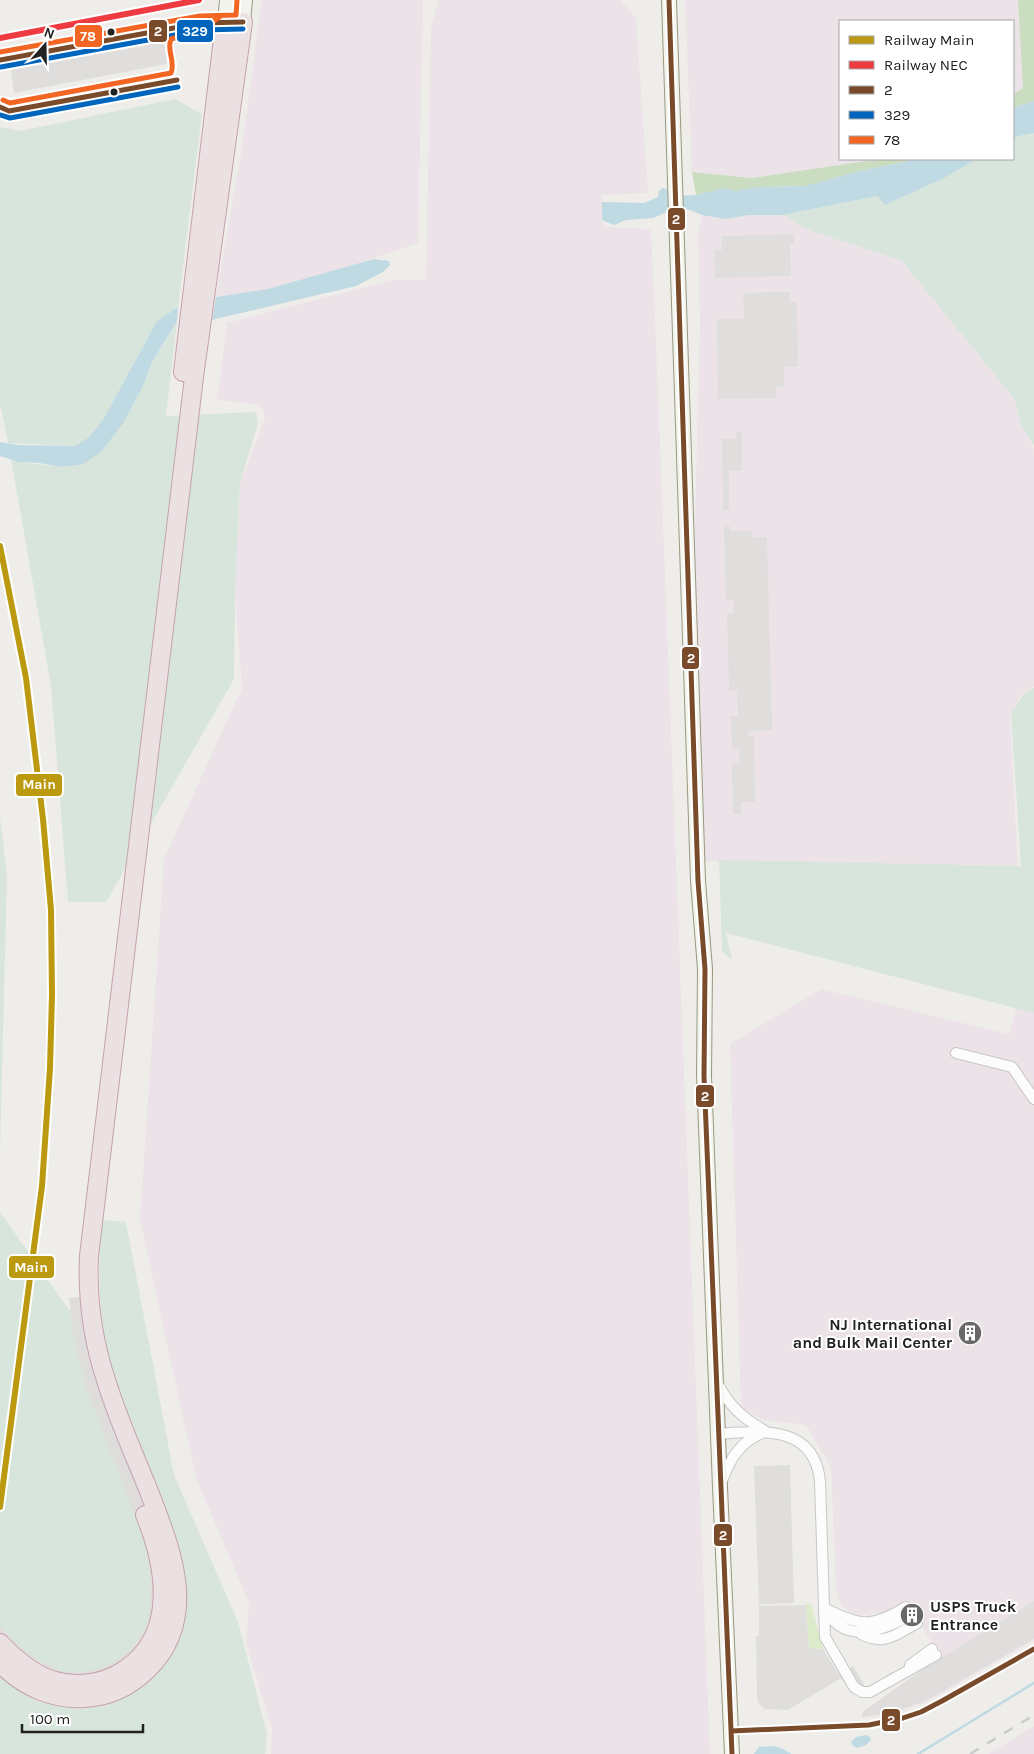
<svg xmlns="http://www.w3.org/2000/svg" width="1034" height="1754" viewBox="0 0 1034 1754" font-family="Karla,sans-serif">
<style>
.industrial{fill:#ece3e8}
.grass{fill:#dcebca}
.forest{fill:#cbddc0}
.wetland{fill:#d8e5dd}
.parking{fill:#dfdedd}
.water{fill:#bfdae2}
.pier{fill:#dedddc}
.lines{fill:none;stroke-linecap:round;stroke-linejoin:round}
.stream{stroke:#bfdae2;stroke-width:2.5}
.street-casing{stroke:#c8c7c6;stroke-width:12}
.secondary-casing{stroke:#989982;stroke-width:16}
.highway-casing{stroke:#c4a2ac;stroke-width:20}
.street{stroke:#fdfcfc;stroke-width:10}
.secondary{stroke:#f3f4ed;stroke-width:14}
.highway{stroke:#ebe0e2;stroke-width:18}
.rail{stroke:#cbcbcb;stroke-width:2.5;stroke-dasharray:10 10;stroke-linecap:butt}
.bus-1-casing{stroke:#fff;stroke-width:9}
.bus-2-casing{stroke:#fff;stroke-width:9}
.bus-3-casing{stroke:#fff;stroke-width:9}
.bus-1{stroke:#7a4b2a;stroke-width:5}
.bus-2{stroke:#0065bd;stroke-width:5}
.bus-3{stroke:#f26522;stroke-width:5}
.rail-1-casing{stroke:#fff;stroke-width:10}
.rail-2-casing{stroke:#fff;stroke-width:10}
.rail-1{stroke:#bc9a10;stroke-width:6}
.rail-2{stroke:#ee3a41;stroke-width:6}
.bus-dot{fill:#212121;stroke:#fff;stroke-width:2}
.labels{text-anchor:middle;dominant-baseline:central;stroke-width:4;stroke-linejoin:round;paint-order:stroke}
.poi-label{font-size:16px;font-weight:bold;fill:#212121;stroke:#fff;text-anchor:end}
.line-badge{stroke:#fff;stroke-width:2}
.badge-label{font-size:14px;text-anchor:middle;font-weight:bold;fill:#fff}
</style>
<rect width="100%" height="100%" fill="#efedea"/>
<path class="industrial" d="M262 0H423L418 243 351 266 268 289 216 297 241 153Z
M439 0H620L636 18 648 193 602 195V220L603 227 651 229 658 389 710 1754H271L272 1728 246 1644 249 1603 196 1478 140 1219 164 859 242 688 235 596 240 483 265 419 263 410 254 404 217 400 227 323 393 280H426L431 26Z
M685 0H1018L1023 88 1013 94V21H840V159H879L752 178 692 172Z
M702 215 725 219 749 215H782L811 231 902 261 1016 401 1017 415 1034 449V686L1021 694 1010 716 1018 867 703 861 694 565 700 323 698 232Z
M821 989 1009 1034 1016 1007 1034 1012V1640L926 1702 893 1713 861 1718 863 1711 941 1657 907 1603 890 1612 861 1615 851 1614 842 1606 838 1598 836 1586 831 1467 806 1425 764 1420 741 1407 730 1044Z
M1034 1726V1754H988Z"/>
<path class="grass" d="M806 1603 811 1604 823 1649 809 1648Z"/>
<path class="forest" d="M1018 0H1034V101L1013 108V94L1023 88Z
M879 159H911L905 162 863 170 805 186 757 187 737 191 725 188 696 195 692 172 752 178Z"/>
<path class="wetland" d="M175 99 202 114 178 307 157 321 103 420 88 438 75 446 8 443 0 404V127L20 131Z
M1034 133V445C1023 431 1017 418 1016 401L902 261 811 231 782 215 877 196 885 205 944 178 977 159H1013V139L1019 136Z
M177 321 166 416 256 412 258 424 240 483 235 596 234 679 106 902H68L51 686 11 459C26 465 46 464 62 467L124 422 143 386 152 362Z
M1034 688V1013L726 933 732 960 722 951 719 860 1021 866 1011 714 1024 693Z
M0 816 7 877 0 1153Z
M0 1212 69 1310 101 1307C98 1278 99 1249 102 1220L126 1222 174 1475 238 1622 267 1734 265 1754H0Z"/>
<path class="parking" d="M164 42 167 64 14 93 11 70Z
M794 234V244H790L791 276 715 278 714 250H722L721 236Z
M790 292V302H797L798 367H784V387H776V398L718 399 717 319H744L743 293Z
M736 432H742V471H729V510H723L722 439H736Z
M724 525H729L730 531H752V537H767L772 730 748 731V736H754L755 802H741V814H733L732 763 739 762V750L732 749 731 716H738L737 690H729L727 614 734 613V600H726Z
M790 1465 794 1603 759 1604 754 1466Z
M1034 1601V1639L925 1701 893 1712 862 1717 863 1712 923 1669Z
M806 1605 809 1648 823 1649 841 1678 788 1710 765 1709 758 1703 757 1696 756 1636H759V1606Z"/>
<path class="water" d="M1034 101V133L1019 136 1013 139V108Z
M911 159H977L944 178 885 205 877 196 782 215H749L725 219 702 215 690 210 685 209 669 211 653 218 626 220 614 225 602 220V202L644 203 658 197 659 191 662 188 667 189 670 196 696 195 725 188 737 191 757 187 805 186 863 170 905 162Z
M374 259 389 261 390 265 383 272 356 286 212 320 216 297 268 289Z
M178 307 177 321 152 362 143 386 124 422 101 452 83 464 62 467 39 463 19 462 0 456V442L18 445 75 446 88 438 103 420 157 321Z
M866 1735 870 1737 871 1740 866 1745 857 1748 852 1745 851 1742 856 1737Z
M772 1746 781 1748 792 1754H754L759 1747Z"/>
<path class="pier" d="M99 1295 103 1328 115 1381 175 1534 181 1553 187 1590V1609L183 1630 175 1650 164 1666 151 1681 133 1693 114 1702 94 1708H75L56 1706 36 1701 19 1691 0 1677V1626L14 1641 39 1661 63 1671 76 1672 90 1671 102 1668 115 1662 136 1644 148 1620 151 1590 148 1560 145 1542 87 1390 73 1334 69 1298Z
M853 1666 865 1686 852 1694 839 1675Z"/>
<g class="lines">
<path class="stream" d="M918 1754 1034 1683"/>
<g class="street-casing">
<path id="street" d="M956 1053 1012 1067 1034 1099
M718 1384C729 1406 743 1418 765 1431
M718 1434C760 1431 814 1424 820 1481L825 1637 854 1687 862 1692H870L936 1655
M722 1481C730 1459 740 1442 762 1433
M826 1609C843 1646 885 1630 911 1615
M826 1609C861 1627 873 1627 906 1607
M861 1634C884 1646 896 1635 917 1623
M910 1665 932 1649"/>
</g>
<g class="secondary-casing">
<path id="secondary" d="M669 0 698 881 705 969 704 1076 720 1487 732 1754
M225 22 227 0
M243 22 245 0"/>
</g>
<g class="highway-casing">
<path id="highway" d="M183 372 225 22
M0 1643C15 1659 33 1675 55 1681 101 1694 150 1665 160 1619 168 1584 158 1547 145 1515
M0 1663C22 1686 52 1700 84 1698 109 1697 131 1686 148 1669 201 1617 170 1546 148 1489 134 1454 118 1419 107 1383 93 1342 87 1299 89 1256L194 377 243 22"/>
</g>
<use href="#street" class="street"/>
<use href="#secondary" class="secondary"/>
<use href="#highway" class="highway"/>
<path class="rail" d="M970 1754 1034 1715"/>
<g class="bus-1-casing">
<path id="bus-1" d="M669 0 698 881 705 969 704 1076 732 1754
M0 60 201 23 243 22
M0 107 9 111 177 80
M731 1731 869 1725 903 1718 921 1712 942 1701 1034 1649"/>
</g>
<g class="bus-2-casing">
<path id="bus-2" d="M1 67 202 30 243 29
M0 115 10 118 178 87"/>
</g>
<g class="bus-3-casing">
<path id="bus-3" d="M0 52 200 16 236 15 237 0
M3 100 10 103 171 73C176 62 166 50 171 39L200 31 221 16"/>
</g>
<use href="#bus-1" class="bus-1"/>
<use href="#bus-2" class="bus-2"/>
<use href="#bus-3" class="bus-3"/>
<g class="rail-1-casing">
<path id="rail-1" d="M0 546 26 678 43 819 51 910 52 995 50 1068 42 1186 0 1507"/>
</g>
<g class="rail-2-casing">
<path id="rail-2" d="M0 38 199 0"/>
</g>
<use href="#rail-1" class="rail-1"/>
<use href="#rail-2" class="rail-2"/>
</g>
<defs>
<g id="building-disc" transform="scale(1.25)"><circle r="9.5" fill="#696867" stroke="#fff"/><path d="M-4-6H4V6H1V3H-1V6H-4ZM-2.5-4.3h1.7v1.8h-1.7ZM.8-4.3h1.7v1.8H.8ZM-2.5-1h1.7V.8h-1.7ZM.8-1h1.7V.8H.8Z" fill="#fff"/></g>
</defs>
<g fill-rule="evenodd">
<use href="#building-disc" x="970" y="1333"/>
<use href="#building-disc" x="912" y="1615"/>
</g>
<g class="bus-dot">
<circle cx="111" cy="32" r="4.5"/>
<circle cx="114" cy="92" r="4.5"/>
</g>
<g class="labels">
<g class="poi-label">
<text x="952" y="1324">NJ International<tspan x="952" dy="18">and Bulk Mail Center</tspan></text>
<text x="930" y="1606" text-anchor="start">USPS Truck<tspan x="930" dy="18">Entrance</tspan></text>
</g>
</g>
<g class="line-badge">
<rect x="148" y="19" width="20" height="24" rx="5" fill="#7a4b2a"/>
<rect x="176" y="19" width="38" height="24" rx="5" fill="#0065bd"/>
<rect x="74" y="24" width="29" height="24" rx="5" fill="#f26522"/>
<rect x="667" y="207" width="19" height="24" rx="5" fill="#7a4b2a"/>
<rect x="681" y="646" width="19" height="24" rx="5" fill="#7a4b2a"/>
<rect x="15" y="773" width="48" height="24" rx="5" fill="#bc9a10"/>
<rect x="695" y="1084" width="20" height="24" rx="5" fill="#7a4b2a"/>
<rect x="8" y="1255" width="47" height="24" rx="5" fill="#bc9a10"/>
<rect x="713" y="1523" width="20" height="24" rx="5" fill="#7a4b2a"/>
<rect x="881" y="1708" width="20" height="24" rx="5" fill="#7a4b2a"/>
</g>
<g class="badge-label">
<text x="158" y="36">2</text>
<text x="195" y="36">329</text>
<text x="88" y="41">78</text>
<text x="676" y="224">2</text>
<text x="691" y="663">2</text>
<text x="39" y="789">Main</text>
<text x="705" y="1101">2</text>
<text x="31" y="1272">Main</text>
<text x="723" y="1540">2</text>
<text x="891" y="1725">2</text>
</g>
<rect x="839" y="20" width="175" height="140" fill="#ffffff" stroke="#a6a6a6"/>
<rect x="849" y="36" width="25" height="8" fill="#bc9a10" stroke="#a6a6a6"/>
<text x="884" y="45" font-size="15" fill="#212121">Railway Main</text>
<rect x="849" y="61" width="25" height="8" fill="#ee3a41" stroke="#a6a6a6"/>
<text x="884" y="70" font-size="15" fill="#212121">Railway NEC</text>
<rect x="849" y="86" width="25" height="8" fill="#7a4b2a" stroke="#a6a6a6"/>
<text x="884" y="95" font-size="15" fill="#212121">2</text>
<rect x="849" y="111" width="25" height="8" fill="#0065bd" stroke="#a6a6a6"/>
<text x="884" y="120" font-size="15" fill="#212121">329</text>
<rect x="849" y="136" width="25" height="8" fill="#f26522" stroke="#a6a6a6"/>
<text x="884" y="145" font-size="15" fill="#212121">78</text>
<g transform="translate(45 45) rotate(20)" stroke="#ffffff" stroke-width="4" paint-order="stroke">
<path d="M0-4L9 19L0 12L-9 19Z" fill="#212121"/>
<text y="-8" font-size="14" font-weight="bold" text-anchor="middle" fill="#212121">N</text>
</g>
<path d="M22 1724v8h121v-8" fill="none" stroke="#212121" stroke-width="2.5"/>
<text x="30" y="1724" font-size="15" fill="#212121" stroke="#ffffff" stroke-width="4" paint-order="stroke">100 m</text>
</svg>
